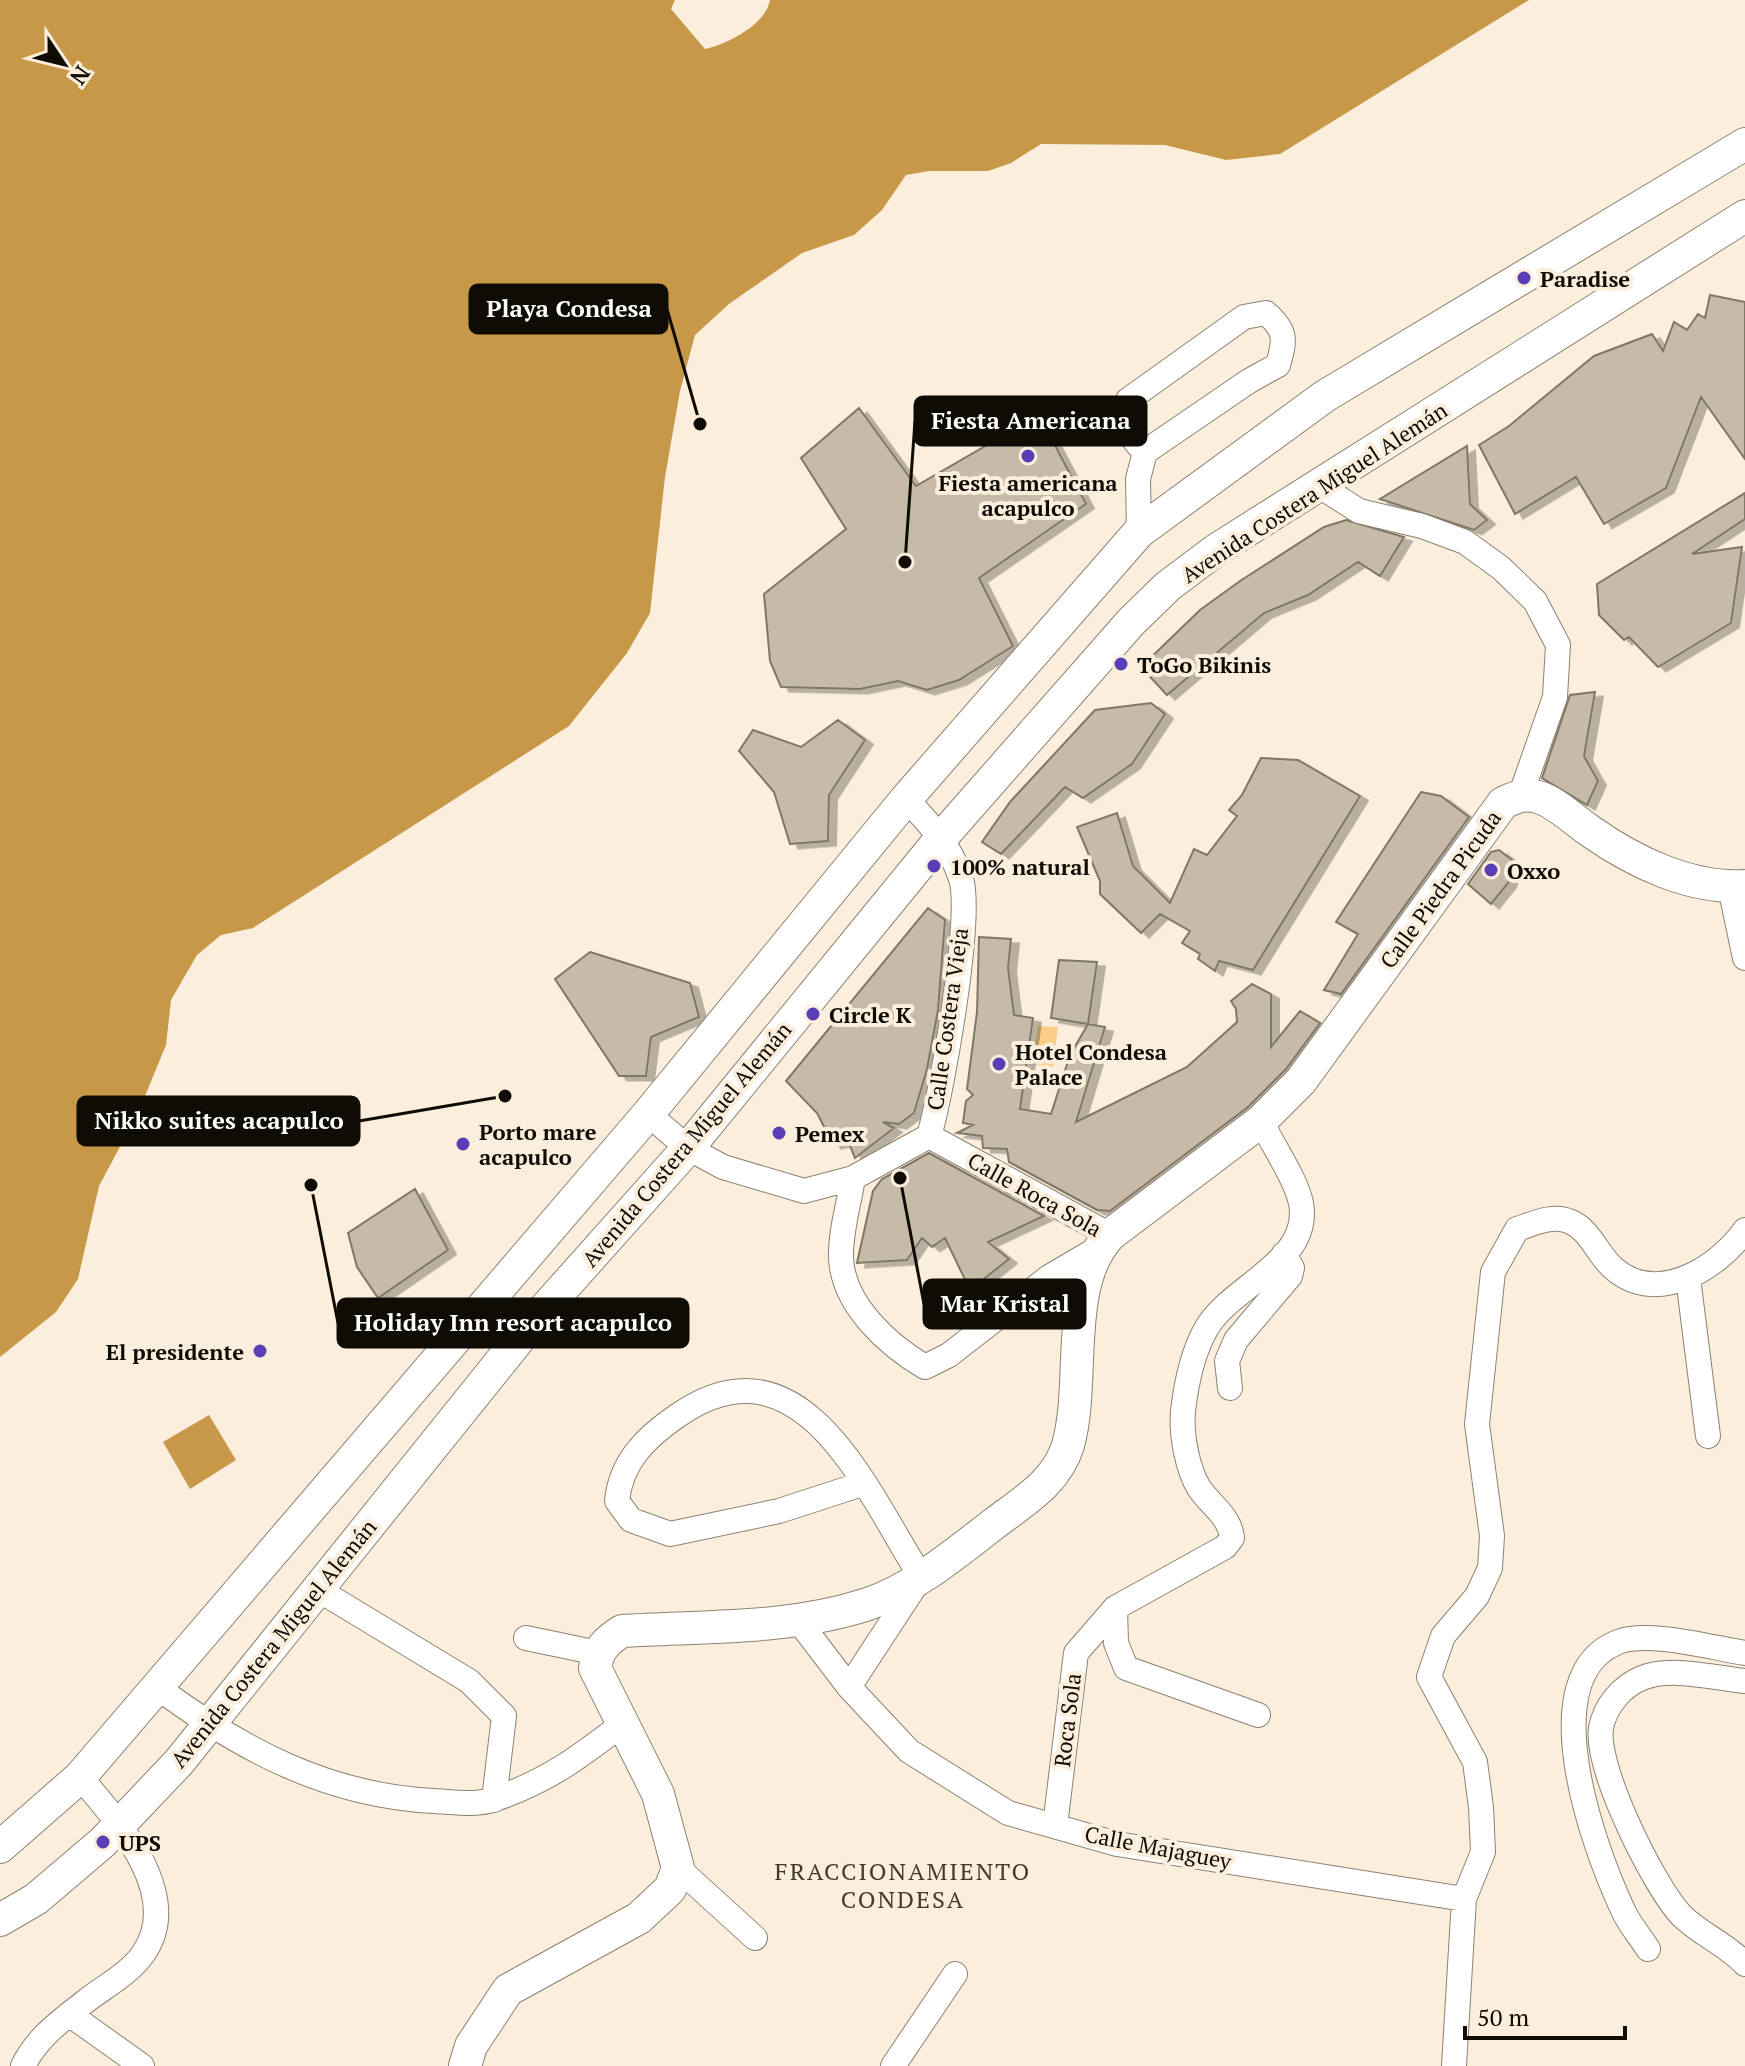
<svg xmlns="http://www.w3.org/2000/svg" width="1745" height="2066" viewBox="0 0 1745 2066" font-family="'PT Serif',serif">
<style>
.green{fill:#fbce87}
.water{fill:#c89849}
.building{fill:#c6baa9;stroke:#817766;stroke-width:2;filter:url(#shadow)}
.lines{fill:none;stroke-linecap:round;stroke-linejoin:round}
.minor-casing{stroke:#8d8271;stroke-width:26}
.major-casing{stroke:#8d8271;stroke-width:34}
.minor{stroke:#fff;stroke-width:24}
.major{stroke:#fff;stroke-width:32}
.poi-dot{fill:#5a3eb6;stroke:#fbeedc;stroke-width:3}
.labels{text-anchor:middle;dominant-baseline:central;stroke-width:8;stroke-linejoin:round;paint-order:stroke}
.poi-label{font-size:22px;font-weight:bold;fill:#0f0b05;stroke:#fbeedc;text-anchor:start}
.street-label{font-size:22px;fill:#0f0b05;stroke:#fbeedc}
.neighbourhood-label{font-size:24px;letter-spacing:2px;fill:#443b2c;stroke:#fbeedc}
.leader{fill:none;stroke:#0f0b05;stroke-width:3}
.callout-dot{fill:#0f0b05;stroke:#fbeedc;stroke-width:3}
.callout{fill:#0f0b05;stroke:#0f0b05;stroke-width:3}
.callout-label{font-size:24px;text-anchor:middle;font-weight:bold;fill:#fff}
</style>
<defs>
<filter id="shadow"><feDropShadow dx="8" dy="4.5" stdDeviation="0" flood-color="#0004"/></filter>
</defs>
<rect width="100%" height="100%" fill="#fbeedc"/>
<path class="green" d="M1038 1026 1058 1027 1053 1067 1032 1064Z"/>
<path class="water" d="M0 0H675L671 9 705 49C728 44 766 24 770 0H1529L1280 154 1226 160 1165 145 1041 144 1011 163 988 171H929L906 175 882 210 854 235 802 253 729 304 695 335 680 391 665 477 650 613 627 653 569 726 253 928 221 935 197 955 171 1000 166 1045 138 1113 99 1186 78 1279 56 1312 0 1357Z
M209 1415 236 1460 190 1489 163 1442Z"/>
<path class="building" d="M1710 295 1745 302V459L1701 397 1666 488 1604 524 1576 477 1515 514 1479 445 1509 426 1594 356 1652 334 1663 351 1674 322 1687 330 1698 314 1705 318Z
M859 408 916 486 1039 415 1086 504 979 578 1013 646 959 680 927 690 898 681 860 689 781 687 770 661 764 594 846 529 801 458Z
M1467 446 1470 504 1487 520 1474 530 1380 499Z
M1745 493V519L1692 554 1742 547 1731 623 1658 667 1629 637 1624 640 1599 615 1597 584Z
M1346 520 1404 537 1380 576 1358 562 1308 595 1264 613 1167 695 1141 667 1200 610 1240 581 1324 527Z
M1595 692 1584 756 1598 781 1587 805 1542 778 1570 695Z
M1151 703 1165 714 1132 764 1083 798 1065 787 1001 854 982 842 1010 802 1095 710Z
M838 720 865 740 829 795 828 841 790 844 774 792 739 751 753 730 801 747Z
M1261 758 1298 760 1360 796 1253 970 1219 961 1215 971 1198 959 1200 954 1182 943 1190 931 1160 914 1141 933 1100 894V881L1077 827 1117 813 1133 866 1170 903 1194 849 1207 855 1237 816 1229 810 1242 795Z
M1421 792 1441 796 1469 817 1341 994 1324 990 1358 934 1336 922Z
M1499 850 1515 862 1508 883 1491 904 1468 884 1491 852Z
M928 908 945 920 938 1010 927 1069 914 1113 899 1124 883 1122 894 1128 855 1158 848 1141 833 1144 817 1113 786 1081Z
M979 937 1011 939 1008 968 1014 1015 1033 1018 1020 1109 1051 1114 1070 1055 1088 1024 1105 1027 1076 1122 1187 1067 1237 1022 1236 1009 1231 1001 1252 984 1271 994V1047L1300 1011 1320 1023 1286 1069 1248 1107 1110 1211 1097 1210 1009 1162 1007 1149 983 1148 982 1136 957 1133 973 1125 963 1123 966 1101 973 1095 967 1089 977 1012Z
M590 952 690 983 699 1017 651 1037 646 1076H619L555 979Z
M1059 960 1097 962 1088 1024 1051 1018Z
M929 1153 1044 1216 988 1242 1009 1259 970 1290 945 1238 932 1247 922 1238 907 1260 857 1263 873 1191 882 1179Z
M415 1189 448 1250 378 1298 357 1267 348 1233Z"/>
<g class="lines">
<g class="minor-casing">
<path id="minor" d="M1321 487 1359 511 1422 526 1465 542 1501 568 1535 601 1558 645 1555 697 1521 794
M1139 532 1138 479 1145 452 1249 381 1278 365C1285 340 1287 331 1266 313L1244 317 1128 400C1122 425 1127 435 1145 452
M1730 887 1745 958
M648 1114 688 1148 723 1167 804 1191 853 1178 929 1136C942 1093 973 916 961 879 951 846 929 823 906 799
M929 1136 1110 1235
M853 1178C849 1204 840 1233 841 1258 843 1305 888 1345 925 1367L949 1355 1049 1277 1095 1250
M1688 1278 1708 1436
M1230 1388 1227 1361 1236 1340 1290 1276 1292 1268 1284 1254
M317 1589 469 1681 504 1716 494 1800
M1115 1608 1116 1643 1126 1668 1258 1715
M797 1619 849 1687 909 1751 1008 1813 1117 1844 1464 1899
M526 1638 598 1653
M1745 1681C1714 1678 1671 1666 1642 1678 1622 1686 1605 1706 1601 1728 1595 1768 1654 1887 1682 1916 1700 1934 1726 1944 1745 1964
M157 1687C240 1749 328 1796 434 1801 454 1802 476 1806 495 1799 548 1781 581 1756 625 1722
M849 1687 921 1577C866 1490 801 1329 677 1416 645 1438 621 1462 617 1501L631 1520 670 1534 779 1511 862 1484
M1055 1826 1076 1653 1115 1608 1225 1547 1232 1538C1230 1516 1211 1506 1199 1488 1187 1468 1181 1434 1183 1411 1186 1385 1193 1352 1206 1329 1231 1285 1312 1262 1301 1203 1296 1179 1272 1144 1261 1121
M678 1868 755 1938
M1648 1949C1640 1936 1628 1923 1622 1908 1594 1848 1531 1676 1618 1642 1647 1630 1713 1648 1745 1653
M69 2014 142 2066
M23 2066C38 2036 61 2021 86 2001 104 1987 130 1973 143 1954 185 1895 116 1819 80 1777
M893 2066 955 1974
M1454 2066 1464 1899 1483 1852 1481 1807 1475 1762 1429 1677 1443 1636 1477 1596 1490 1568 1492 1536 1477 1424 1493 1272 1517 1229C1535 1223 1553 1214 1571 1222 1590 1230 1598 1255 1613 1268 1657 1307 1718 1268 1745 1230"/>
</g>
<g class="major-casing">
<path id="major" d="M0 1847 80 1777 648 1114 906 799 1139 532 1325 396 1745 144
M0 1920 36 1899 103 1842 179 1762 531 1324 688 1148 942 837 1131 622 1168 586 1216 550 1745 216
M465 2066 471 2046 508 1990 639 1918 670 1889 678 1868 658 1794 595 1668C598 1649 606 1641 622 1631 704 1626 788 1630 868 1604 915 1588 957 1552 995 1523 1024 1501 1057 1482 1068 1445 1086 1382 1063 1285 1110 1235L1261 1121 1301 1081 1503 803C1516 797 1524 793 1538 797 1556 802 1575 821 1590 831 1634 862 1690 889 1745 886"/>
</g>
<use href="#minor" class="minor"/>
<use href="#major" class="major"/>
</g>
<g class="poi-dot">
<circle cx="1524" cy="278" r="8"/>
<circle cx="1028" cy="456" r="8"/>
<circle cx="1121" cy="664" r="8"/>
<circle cx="934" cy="866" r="8"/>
<circle cx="1491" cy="870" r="8"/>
<circle cx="813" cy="1014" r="8"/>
<circle cx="999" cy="1064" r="8"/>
<circle cx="779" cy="1133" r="8"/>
<circle cx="463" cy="1144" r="8"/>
<circle cx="260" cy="1351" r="8"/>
<circle cx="103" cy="1842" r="8"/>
</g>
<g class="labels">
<g class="poi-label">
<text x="1540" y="278">Paradise</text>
<text x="1028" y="482" text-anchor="middle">Fiesta americana<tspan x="1028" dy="25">acapulco</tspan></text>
<text x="1137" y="664">ToGo Bikinis</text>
<text x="950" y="866">100% natural</text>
<text x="1507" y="870">Oxxo</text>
<text x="829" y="1014">Circle K</text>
<text x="1015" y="1051">Hotel Condesa<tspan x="1015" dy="25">Palace</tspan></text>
<text x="479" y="1131">Porto mare<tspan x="479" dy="25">acapulco</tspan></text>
<text x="795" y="1133">Pemex</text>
<text x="244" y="1351" text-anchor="end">El presidente</text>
<text x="119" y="1842">UPS</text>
</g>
<g class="street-label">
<text transform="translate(1314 492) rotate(-33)">Avenida Costera Miguel Alemán</text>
<text transform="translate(1440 889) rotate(-54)">Calle Piedra Picuda</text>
<text transform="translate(947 1019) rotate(-82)">Calle Costera Vieja</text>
<text transform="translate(686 1144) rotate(-50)">Avenida Costera Miguel Alemán</text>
<text transform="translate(1035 1194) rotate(29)">Calle Roca Sola</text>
<text transform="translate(273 1643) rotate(-51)">Avenida Costera Miguel Alemán</text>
<text transform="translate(1067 1720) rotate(-83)">Roca Sola</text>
<text transform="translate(1158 1847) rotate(11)">Calle Majaguey</text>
</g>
<g class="neighbourhood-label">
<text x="903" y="1871">FRACCIONAMIENTO<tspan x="903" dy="28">CONDESA</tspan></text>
</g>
</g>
<path class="leader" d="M700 424L667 309M905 562L915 421M505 1096L359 1121M900 1178L924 1304M311 1185L338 1323"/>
<g class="callout-dot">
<circle cx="700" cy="424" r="8"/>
<circle cx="905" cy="562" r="8"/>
<circle cx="505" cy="1096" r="8"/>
<circle cx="900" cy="1178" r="8"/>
<circle cx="311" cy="1185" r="8"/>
</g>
<g class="callout">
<rect x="470" y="285" width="197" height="48" rx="8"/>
<rect x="915" y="397" width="231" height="48" rx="8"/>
<rect x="78" y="1097" width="281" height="48" rx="8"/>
<rect x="924" y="1280" width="161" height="48" rx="8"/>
<rect x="338" y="1299" width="350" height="48" rx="8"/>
</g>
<g class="callout-label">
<text x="569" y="317">Playa Condesa</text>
<text x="1031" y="429">Fiesta Americana</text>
<text x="219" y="1129">Nikko suites acapulco</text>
<text x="1005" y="1312">Mar Kristal</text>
<text x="513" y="1331">Holiday Inn resort acapulco</text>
</g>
<g transform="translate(64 64) rotate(125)" stroke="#fbeedc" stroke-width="6" paint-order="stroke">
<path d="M0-6L14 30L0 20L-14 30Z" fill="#0f0b05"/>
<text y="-12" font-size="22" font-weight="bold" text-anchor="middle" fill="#0f0b05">N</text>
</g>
<path d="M1465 2026v12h160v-12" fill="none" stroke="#0f0b05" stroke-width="4"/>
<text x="1477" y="2026" font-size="24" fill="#0f0b05" stroke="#fbeedc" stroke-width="6" paint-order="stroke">50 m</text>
</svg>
